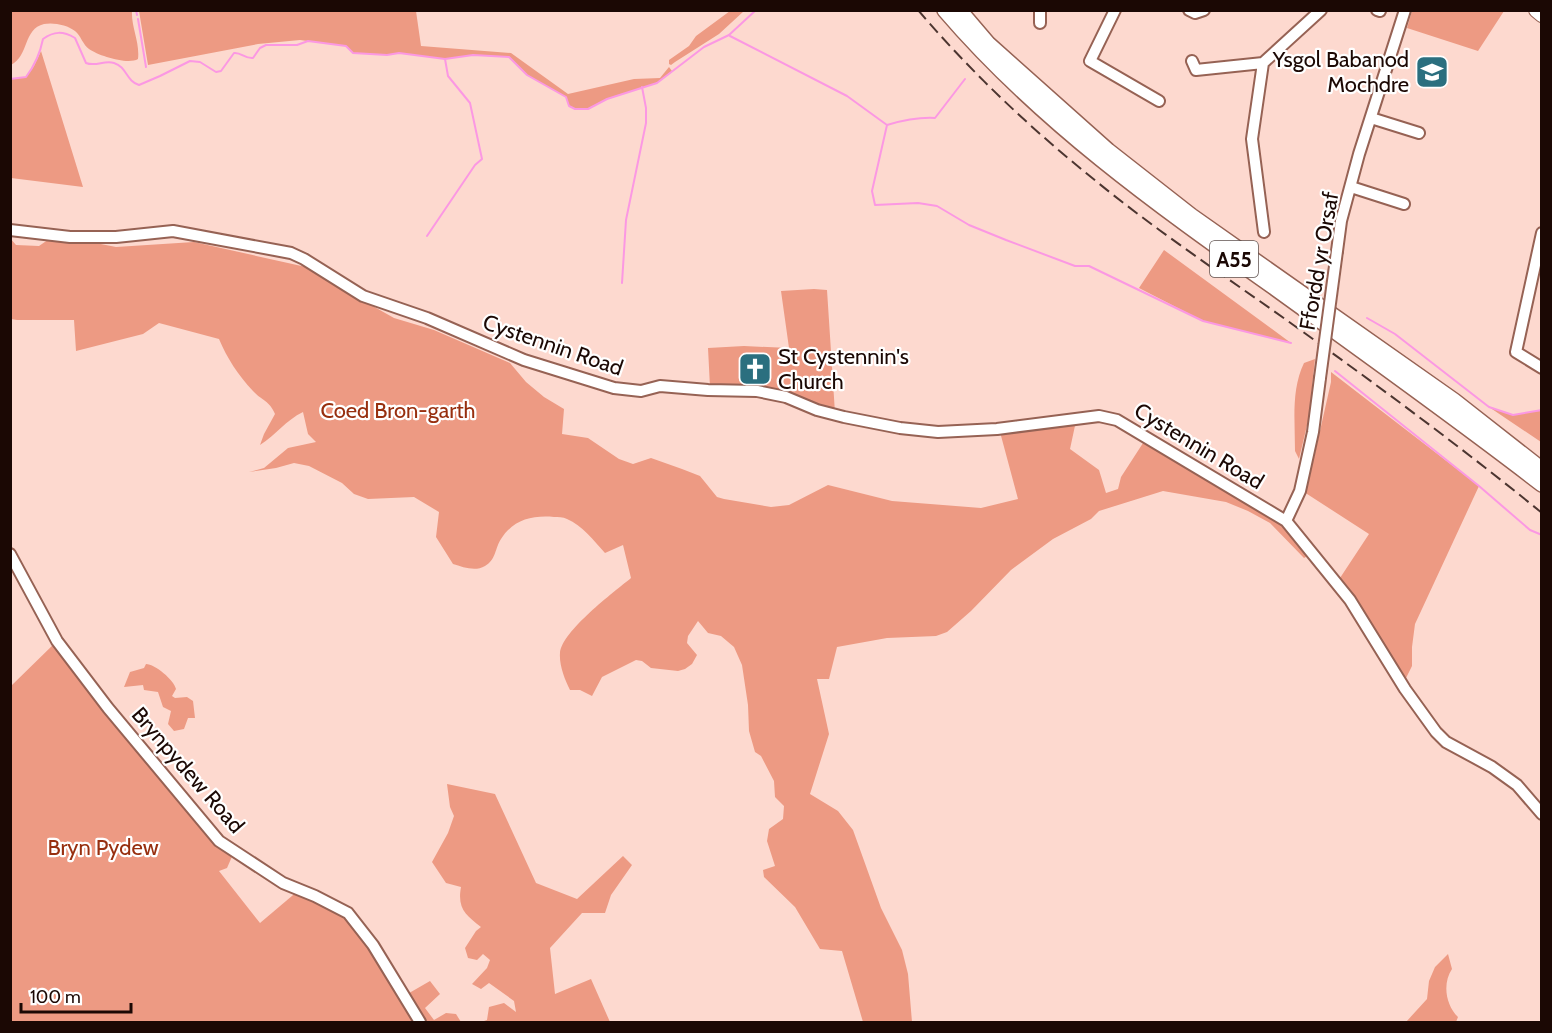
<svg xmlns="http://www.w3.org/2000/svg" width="1552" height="1033" viewBox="0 0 1552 1033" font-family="Cabin,sans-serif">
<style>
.green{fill:#ed9a83}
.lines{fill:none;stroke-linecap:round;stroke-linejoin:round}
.stream{stroke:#fb98e3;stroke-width:2}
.minor-casing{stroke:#966254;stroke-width:14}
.major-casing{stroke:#966254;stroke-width:16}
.highway-casing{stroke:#966254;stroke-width:18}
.minor{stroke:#fff;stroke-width:10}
.major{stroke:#fff;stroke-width:14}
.highway{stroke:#fff;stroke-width:15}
.rail{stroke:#4c3530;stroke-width:2;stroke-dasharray:12 6;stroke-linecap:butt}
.minor-bridge-casing{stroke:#966254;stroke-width:14;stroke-linecap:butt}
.minor-bridge{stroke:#fff;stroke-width:10}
.labels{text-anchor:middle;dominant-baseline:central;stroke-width:4.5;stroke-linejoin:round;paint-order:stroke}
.shield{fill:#fff;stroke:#5f524f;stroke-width:1.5}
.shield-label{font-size:21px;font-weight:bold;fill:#1b0804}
.poi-label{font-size:22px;fill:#1b0804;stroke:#fff;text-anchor:end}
.street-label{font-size:22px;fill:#1b0804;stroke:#fff}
.park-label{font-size:22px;fill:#972f0f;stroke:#fff}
</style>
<rect width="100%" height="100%" fill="#fdd9cf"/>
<path class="green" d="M11 10 132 11C131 27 140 42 138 59 128 65 99 56 89 49 83 45 81 36 75 31 68 25 53 22 44 24 23 29 29 56 11 65Z
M139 11H416L421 46 511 53 568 94 634 79 660 78 669 67 672 71 657 83 607 99 589 108 575 109 569 106 566 97 527 75 509 57 473 55 445 59 399 53 387 55 353 53 346 46 300 40 258 44 148 65Z
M730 11H744L719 34 675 62 671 65 669 64V60L689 46 696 36Z
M1412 11V10L1504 11 1478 51 1407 28Z
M41 51 83 187 11 178V79L26 77 34 66Z
M55 235 116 247 194 242 306 267 339 287 394 318 434 330 510 363 526 382 544 397 564 409 562 434 588 438 619 459 633 464 651 458 682 469 700 476 717 497 724 499 771 507 789 505 828 485 892 501 981 508 1018 499 1000 432 1076 421 1070 449 1099 470 1106 493 1118 489 1121 477 1145 440 1288 527 1311 554 1304 558 1270 523 1248 511 1226 502 1163 491 1099 511 1091 519 1053 539 1011 570 971 611 947 632 936 636 887 638 837 647 829 679H817L829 734 810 794 838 811 853 830 881 908 902 950 908 974 912 1022H863L842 951 820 949 795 907 764 877 763 870 775 866 767 841 769 829 783 819 784 806 775 797 774 781 761 756 755 752 749 731 748 705 742 665 734 647 721 636 708 633 698 621 688 636 687 643 697 655 692 664 685 669 678 671 651 668 642 661 636 660 602 677 592 696 580 690H570C565 680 559 665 560 653 562 631 614 592 631 578L623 545 605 553C594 541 582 525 567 519 563 517 558 517 554 517 532 515 513 520 501 539 495 548 496 560 485 566 475 572 463 567 453 564L436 537 439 512 414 497 368 499 354 494 342 483 309 466 294 463 276 468 249 472 264 468 288 448 316 442 308 434 303 412C286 420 276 435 260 445L264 434 275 414C269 400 262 401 253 391 238 375 227 358 219 339L159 323 143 334 76 351 74 320H17L11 319 10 238 16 245 39 246Z
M1164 250 1291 343 1203 321 1139 288Z
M814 289 827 290 835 413 818 407 710 387 708 348 744 346 789 348 781 291Z
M1315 359 1309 417 1299 459 1295 451C1295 421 1291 390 1304 363Z
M1331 372 1479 486 1415 624 1412 647V666L1405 680 1347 586 1340 578 1369 534 1304 492 1308 484 1331 382Z
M1489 407 1513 415 1541 410V442Z
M57 641 234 852 227 868 219 871 260 923 299 890 340 907 404 996 430 981 440 994 425 1008 434 1020 446 1013 456 1014 461 1022H11V686Z
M146 664C155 664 174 680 176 689L172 696 175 698 187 697 193 701 195 718H188L184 729 174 731 168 724 171 711 163 707 158 692 144 690 143 685 124 687 130 672 144 668Z
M447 784 495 794 536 883 577 899 623 856 632 865 611 895 605 913H582L550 948 555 994 591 979 610 1022H481L487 1020 489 1007 504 1003 516 1012 514 1001 489 983 481 989 472 984 487 968 490 960 483 954 477 960 468 958 465 948 476 931 481 927C466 915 457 909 461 887L446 883 432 862 448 833 454 816 450 807Z
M1448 954 1452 969C1442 984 1446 1005 1458 1017L1456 1022H1406L1427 999 1429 981 1435 967Z"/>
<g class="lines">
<path class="stream" d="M136 10 137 15
M138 19 146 67
M730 36 847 96 887 125 872 191 875 205 918 203 937 206 969 225 1006 240 1075 266H1089L1203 321 1291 343
M10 79 26 77C35 65 40 54 43 39 54 31 63 31 75 38L86 63C96 67 104 60 114 63 127 67 126 81 139 85L160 76 190 61 200 62 216 72 221 71 234 53C241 52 245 59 253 58L260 48 266 45H297L308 41 346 46 353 53 387 55 399 53 445 59 473 55 509 57 527 75 566 97 569 106 575 109H588L607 99 657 83 704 47 729 35 756 10
M887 125C904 120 918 117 935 118L965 79
M427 236 475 165 482 159 470 103 448 76 445 59
M622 283 626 220 646 123V108L642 87
M1367 318 1395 334 1489 407 1513 415 1542 410
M1335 371 1479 486 1530 530 1542 535
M1542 421V442"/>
<g class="minor-casing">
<path id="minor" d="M1040 10V23
M1115 10 1090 61 1159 101
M1189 10 1195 13 1204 10
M1377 10 1380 11
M1192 61 1196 70 1263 63
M1371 118 1419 133
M1351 187 1404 204
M10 230 70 237H116L173 231 291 253 304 259 363 296 427 318 524 360 614 388 641 391 660 386 708 390 757 391 786 397 817 410 844 417 900 428 938 432 997 429 1099 416 1117 420 1286 521 1350 600 1405 689 1436 732 1446 742 1492 767 1517 785 1542 814
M1264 232 1252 139 1263 63 1321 10
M1542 233 1516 352 1542 368
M1337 251 1341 221 1359 154 1405 10
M1286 521 1300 491 1313 432 1320 378
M10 554 57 641 108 708 219 841 283 883 315 896 348 913 373 945 420 1022"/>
</g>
<g class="major-casing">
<path id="major" d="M1536 10 1542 15"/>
</g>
<g class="highway-casing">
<path id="highway" d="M945 10C1040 121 1157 204 1274 287 1364 352 1454 416 1542 484
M959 10 988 44 1108 151 1191 216 1454 401 1542 470"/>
</g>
<use href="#minor" class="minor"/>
<use href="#major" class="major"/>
<use href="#highway" class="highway"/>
<path class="rail" d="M918 10C970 71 1029 127 1091 177 1155 230 1225 276 1292 324 1377 385 1461 447 1542 513"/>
<g class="minor-bridge-casing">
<path id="minor-bridge" d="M1320 378 1337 251"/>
</g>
<use href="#minor-bridge" class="minor-bridge"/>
</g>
<defs>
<g id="school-square" transform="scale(1.725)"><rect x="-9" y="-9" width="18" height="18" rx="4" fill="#2b6f7f" stroke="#fff"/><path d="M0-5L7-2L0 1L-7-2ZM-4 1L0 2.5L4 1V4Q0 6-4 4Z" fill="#fff"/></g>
<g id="church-square" transform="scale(1.725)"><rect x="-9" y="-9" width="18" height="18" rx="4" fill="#2b6f7f" stroke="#fff"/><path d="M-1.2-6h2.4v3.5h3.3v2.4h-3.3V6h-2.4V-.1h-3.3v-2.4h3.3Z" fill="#fff"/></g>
</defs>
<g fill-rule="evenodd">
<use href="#school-square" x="1432" y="72"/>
<use href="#church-square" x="755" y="369"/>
</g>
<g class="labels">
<rect class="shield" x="1210" y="241" width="48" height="36" rx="4.5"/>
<g class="shield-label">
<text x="1234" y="259">A55</text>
</g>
<g class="poi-label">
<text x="1409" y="59">Ysgol Babanod<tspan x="1409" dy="25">Mochdre</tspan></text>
<text x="778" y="356" text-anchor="start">St Cystennin's<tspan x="778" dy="25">Church</tspan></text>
</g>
<g class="street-label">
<text transform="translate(1319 261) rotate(-80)">Ffordd yr Orsaf</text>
<text transform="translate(553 345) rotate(19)">Cystennin Road</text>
<text transform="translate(1199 446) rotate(31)">Cystennin Road</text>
<text transform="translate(188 770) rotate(49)">Brynpydew Road</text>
</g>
<g class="park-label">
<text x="398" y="410">Coed Bron-garth</text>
<text x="103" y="847">Bryn Pydew</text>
</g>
</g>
<rect width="1552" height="1033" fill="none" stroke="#1b0804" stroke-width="24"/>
<path d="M21 1003v9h110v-9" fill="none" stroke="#1b0804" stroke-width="3"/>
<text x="30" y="1003" font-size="18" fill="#1b0804" stroke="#ffffff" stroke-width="4.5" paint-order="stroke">100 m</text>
</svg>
